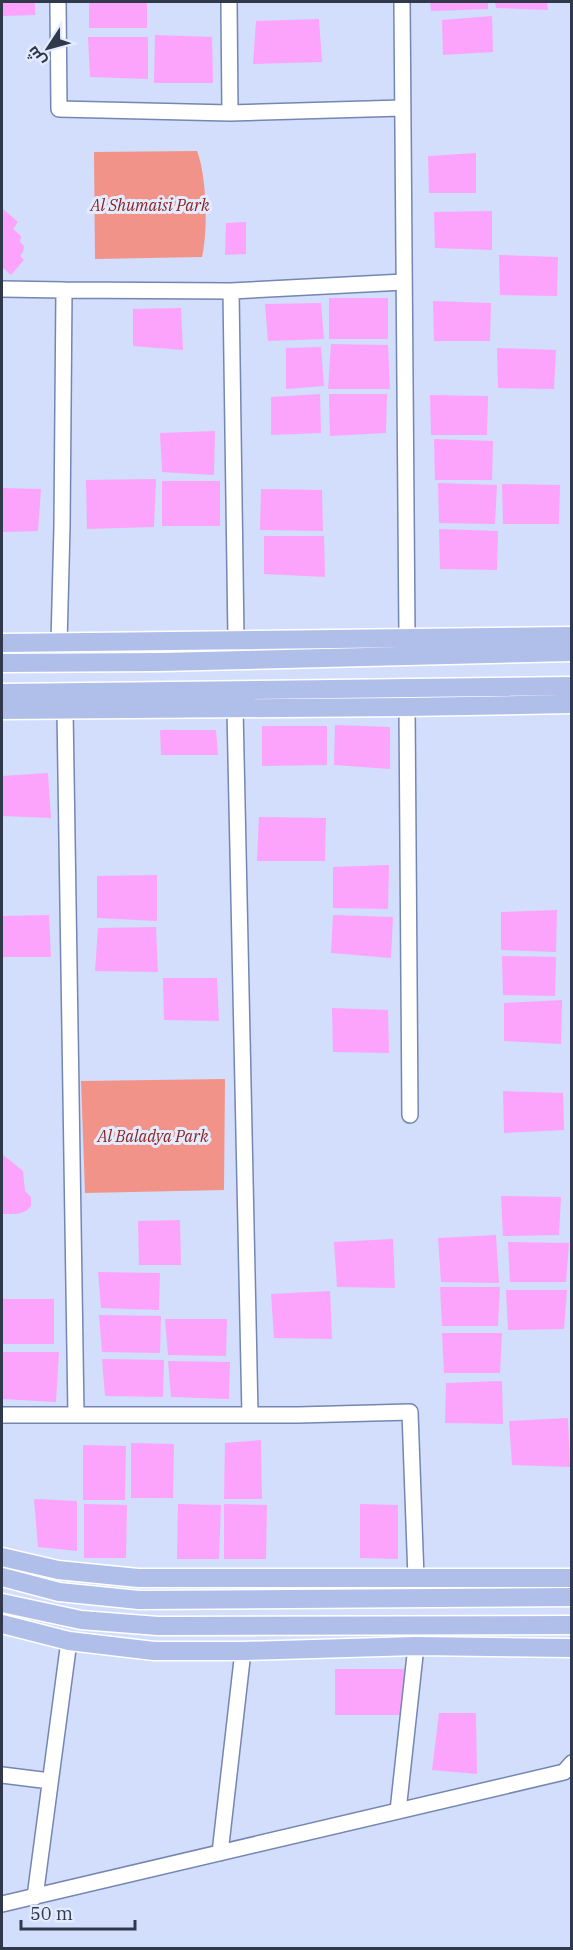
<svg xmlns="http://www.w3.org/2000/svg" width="573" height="1950" viewBox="0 0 573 1950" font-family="'IBM Plex Serif',Cairo,serif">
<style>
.green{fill:#f29389}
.building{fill:#fca4fb}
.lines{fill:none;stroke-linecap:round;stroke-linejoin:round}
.minor-casing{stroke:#7486b2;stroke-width:18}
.major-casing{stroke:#fff;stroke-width:21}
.minor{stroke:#fff;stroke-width:15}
.major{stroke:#afbfe9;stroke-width:18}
.labels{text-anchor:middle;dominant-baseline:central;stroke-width:6;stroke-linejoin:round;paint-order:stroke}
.park-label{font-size:16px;font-style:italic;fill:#8d201d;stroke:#e3ecff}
</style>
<rect width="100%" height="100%" fill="#d2defb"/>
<path class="green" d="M197 151C207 177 208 231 202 257L95 259 94 152Z
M225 1079 224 1190 85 1193 81 1081Z"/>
<path class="building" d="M2 2H35V15L2 16Z
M89 2H147V28H89Z
M430 2H488V9L431 11Z
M495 2H547L548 10 496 8Z
M492 16 493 52 443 55 442 20Z
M319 19 322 62 253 64 256 21Z
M155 35 212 37 213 83H154Z
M88 37H148V79L90 77Z
M476 153V193H429L428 156Z
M3 209 18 222 13 229 21 236 20 242 24 246 23 252 20 256 24 260 11 275 2 267V211Z
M492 211V250L435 248 434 212Z
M246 222V254L225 255 226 223Z
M499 255 558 257 557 296 500 295Z
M329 298H388V339H329Z
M433 301 491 303 490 341H434Z
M321 303 324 339 268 341 265 304Z
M181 308 183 350 133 346V309Z
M331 344 388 345 390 389H328Z
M321 347 324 386 286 389V348Z
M497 348 556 350 554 389 498 388Z
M320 394 321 433 271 435V397Z
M329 394H387L386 433 330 436Z
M430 395 488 396 487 435H431Z
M215 431 214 475 162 472 160 433Z
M434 439 493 441 492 480H435Z
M156 479 154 527 87 529 86 480Z
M162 481H220V526H162Z
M438 483 497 485 495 524 439 523Z
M502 484 560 485 559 524H503Z
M2 488 41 489 38 531 2 532Z
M261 489 322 490 323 531 260 530Z
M439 529 498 531 497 570 440 569Z
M264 536H324L325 577 264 574Z
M335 725 390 727V769L334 765Z
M262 726H327V765L262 766Z
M160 730H216L218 755H161Z
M48 773 51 818 2 816V776Z
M259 817 326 818 325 861H257Z
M389 865 388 909 333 908V867Z
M157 875V921L97 918V876Z
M557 910 556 952 501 950V912Z
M49 915 51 957H2V916Z
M333 915 393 917 391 958 331 953Z
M156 927 158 972 95 971 98 928Z
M502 956 556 957 555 996 503 995Z
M163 978H217L219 1021 164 1020Z
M562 1000 561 1044 504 1041V1003Z
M332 1008 388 1010 389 1053 333 1052Z
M503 1091 563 1093 564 1130 504 1133Z
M2 1154 23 1171 25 1191 31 1197V1206L26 1211 17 1214H2Z
M501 1196 561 1197 559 1235 503 1236Z
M180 1220 181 1265H139L138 1221Z
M496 1235 499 1283 441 1282 438 1238Z
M393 1239 395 1288 337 1287 334 1242Z
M508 1242 569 1243 566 1282H510Z
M98 1272 160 1273 159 1310 101 1308Z
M440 1287H500L498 1326H442Z
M506 1290H567L564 1329 508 1330Z
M330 1291 332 1339 274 1338 271 1294Z
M2 1299H54V1344H2Z
M99 1315 161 1316 160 1353 102 1352Z
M165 1319H227L226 1356 168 1355Z
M442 1333H502L500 1373H444Z
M2 1352H59L56 1402 2 1399Z
M102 1359 164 1360 163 1397 105 1396Z
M168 1361 230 1362 229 1399 171 1397Z
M502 1381 503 1424 445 1423 446 1383Z
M568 1418 570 1467 512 1465 509 1421Z
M261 1440 262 1499H224L225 1443Z
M131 1443 174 1444 173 1498H131Z
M83 1445 126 1446 125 1500H83Z
M34 1499 77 1501V1551L38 1547Z
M84 1504 127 1505 126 1558H84Z
M178 1504 221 1505 219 1559H177Z
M224 1504 267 1505 266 1559H224Z
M360 1504 398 1505V1559L360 1558Z
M335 1669H404L402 1715H335Z
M439 1713H476L477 1774 432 1770Z"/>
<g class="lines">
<g class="minor-casing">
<path id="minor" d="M58 2 59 109 230 113 229 2
M402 2 407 637
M230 113 402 108
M2 289 64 290 62 526 59 643
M64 290 231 291 236 639
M231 291 404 282
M407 707 410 1115
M235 709 250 1415
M65 710 76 1415
M2 1415H298L410 1412 416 1578
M2 1775 50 1781
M398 1811 416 1646
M220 1853 243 1651
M35 1897 69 1641
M2 1904 564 1772 572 1763"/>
</g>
<g class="major-casing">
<path id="major" d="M2 643 572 636
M2 663 161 662 572 652
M2 693 572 686
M2 710 407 707 572 704
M2 1557 58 1570 138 1578H572
M2 1577 59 1592 139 1600 572 1597
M2 1603 81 1620 158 1626 572 1625
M2 1624 69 1641 154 1651H243L416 1646 572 1648"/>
</g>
<use href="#minor" class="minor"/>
<use href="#major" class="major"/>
</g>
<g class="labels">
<g class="park-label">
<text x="150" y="205">Al Shumaisi Park</text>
<text x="153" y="1136">Al Baladya Park</text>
</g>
</g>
<rect width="573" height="1950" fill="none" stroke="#30384b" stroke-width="6"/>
<g transform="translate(48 48) rotate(234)" stroke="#e3ecff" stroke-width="4.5" paint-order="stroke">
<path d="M0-4.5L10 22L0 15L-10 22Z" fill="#30384b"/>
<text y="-9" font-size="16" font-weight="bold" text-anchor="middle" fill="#30384b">ش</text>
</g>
<path d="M21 1920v9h114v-9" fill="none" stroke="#30384b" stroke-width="3"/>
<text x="30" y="1920" font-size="18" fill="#30384b" stroke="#e3ecff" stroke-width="4.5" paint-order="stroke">50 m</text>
</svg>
